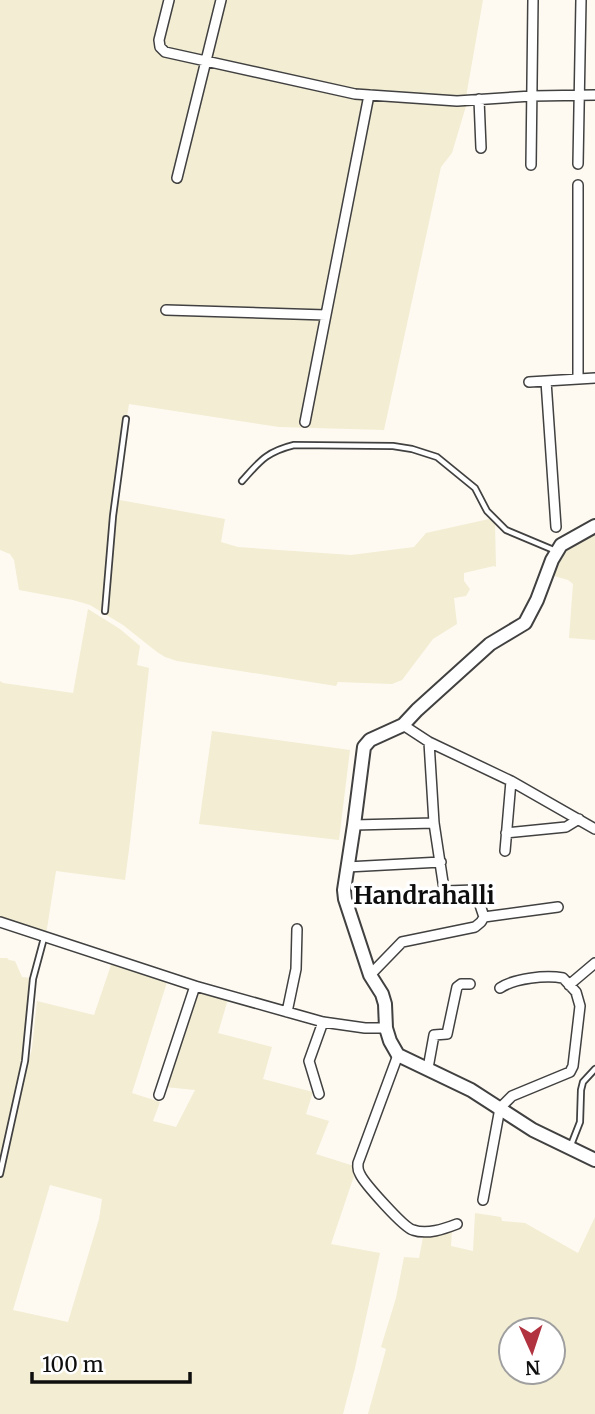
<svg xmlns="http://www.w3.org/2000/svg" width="595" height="1414" viewBox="0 0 595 1414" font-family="Merriweather,serif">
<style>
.farmland{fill:#f2edd3;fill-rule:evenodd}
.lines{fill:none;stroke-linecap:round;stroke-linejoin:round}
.service-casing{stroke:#414141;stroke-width:8}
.minor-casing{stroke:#414141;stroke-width:12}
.tertiary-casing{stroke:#414141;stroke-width:16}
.service{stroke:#fff;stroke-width:4.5}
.minor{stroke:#fff;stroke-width:9}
.tertiary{stroke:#fff;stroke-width:12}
.labels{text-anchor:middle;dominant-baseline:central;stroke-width:7;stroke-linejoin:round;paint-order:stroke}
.quarter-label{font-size:24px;font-weight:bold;fill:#0e0e0e;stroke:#fff}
</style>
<rect width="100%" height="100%" fill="#fefaf1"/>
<path class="farmland" d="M0 0H483L466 97V106L452 153 441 167 384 430 279 427 129 404 114 499 225 519 221 542 238 547 351 555 414 547 426 533 489 519 495 523 496 567 494 566 464 573V581L470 589 466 596 454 598 457 624 433 639 402 680 392 684 338 682 336 686 177 661 165 657 157 652 123 625 90 605 73 600 19 590 14 560 10 554 0 550Z
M595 532V640L569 638 573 584 568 580 551 575 559 557 571 542Z
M88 609 120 629 140 646 137 665 149 668 130 842 125 880 56 871 46 935 0 919V681L3 683 73 693Z
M212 731 350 750 339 840 199 824Z
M0 958H7L9 960 15 961 22 977 32 978 28 1048 0 1160Z
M112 962 168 979 132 1093 160 1102 153 1121 176 1127 195 1090 165 1087 198 987 229 996 218 1033 272 1047 263 1079 313 1092 306 1114 329 1121 316 1154 357 1167 331 1244 380 1253 355 1368 343 1414H0V1179L32 1048 37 1001 94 1015ZM50 1185 102 1199 99 1219 68 1322 13 1310Z
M475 1213 501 1217 502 1221 525 1223 578 1253 595 1217V1414H368L386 1349 381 1347 396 1298 404 1257 419 1258 424 1232 452 1229 451 1246 473 1251ZM511 1330H553V1372H511Z"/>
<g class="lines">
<g class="service-casing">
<path id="service" d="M242 481C260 461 266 452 294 445L393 446 412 449 437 457 475 488 487 511 506 530 556 551
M105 611 113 516 126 419
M571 1145 580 1122 581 1090 583 1082 595 1069
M0 1174 25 1061 33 979 44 938"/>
</g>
<g class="minor-casing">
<path id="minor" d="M169 0 159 40 160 47 165 52 355 94 457 101 532 96 595 95
M479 99 481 148
M578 164 581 0
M531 165 533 0
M177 178 221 0
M166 310 326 315
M578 379V185
M546 381 556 527
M529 382 595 378
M305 422 369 95
M403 725 429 742 511 781 595 829
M429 742 434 823 444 889 446 891 475 890 484 917
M354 825 434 823
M506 833 566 827 579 819
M505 851 511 781
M347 867 441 862
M0 922 195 986 323 1022 365 1028H386
M370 975 402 942 475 927 481 922 484 917 558 907
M569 985 595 963
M287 1012 296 969 297 929
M398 1055 358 1163C358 1168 357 1169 360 1174 364 1183 404 1228 413 1230 427 1235 444 1229 457 1224
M428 1068 434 1035 447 1034 457 987 461 984H470
M319 1094 309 1061 323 1022
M159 1095 195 986
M483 1200 500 1108 512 1096 570 1072 573 1066 580 1006 576 992 563 978C546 975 515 978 500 988"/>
</g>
<g class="tertiary-casing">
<path id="tertiary" d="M595 526 561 545 552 560 537 600 525 623 490 644 417 710 403 725 370 740 364 747 354 825 344 890 345 899 370 975 382 994 385 1004 386 1028 390 1041 398 1055 471 1090 533 1130 595 1160"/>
</g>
<use href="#service" class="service"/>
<use href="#minor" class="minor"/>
<use href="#tertiary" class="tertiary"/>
</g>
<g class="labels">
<g class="quarter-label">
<text x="424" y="895">Handrahalli</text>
</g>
</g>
<g transform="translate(532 1351) rotate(177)"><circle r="33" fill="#ffffff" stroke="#9f9f9f" stroke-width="2"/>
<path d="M0-5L12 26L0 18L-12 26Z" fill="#b13340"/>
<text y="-10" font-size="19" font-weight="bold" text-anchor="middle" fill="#0e0e0e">N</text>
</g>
<path d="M32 1372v10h158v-10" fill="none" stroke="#0e0e0e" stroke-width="3.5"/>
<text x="42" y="1372" font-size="21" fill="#0e0e0e" stroke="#ffffff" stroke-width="5" paint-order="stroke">100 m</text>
</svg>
